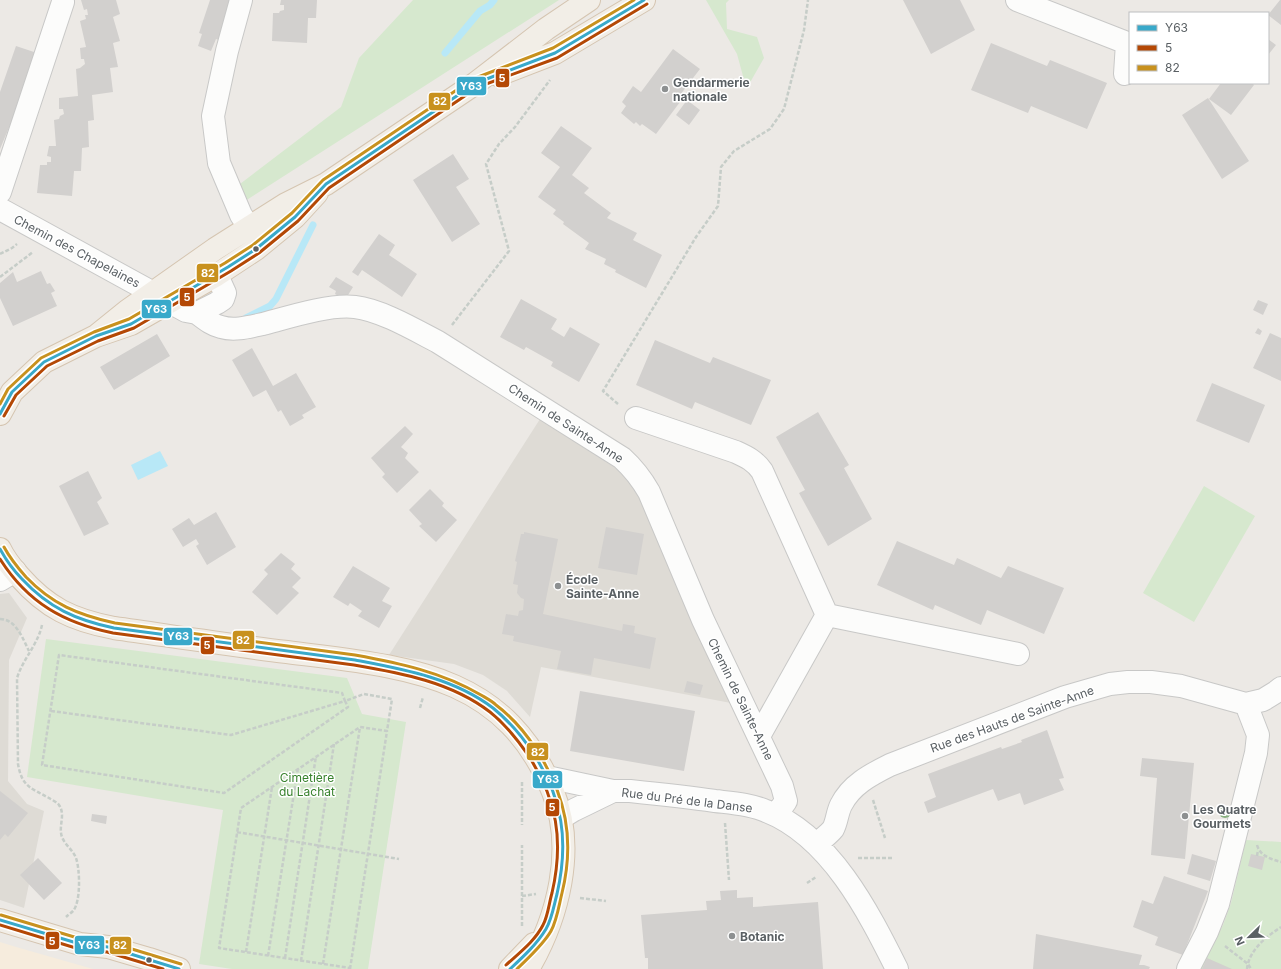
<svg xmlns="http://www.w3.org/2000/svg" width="1281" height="969" viewBox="0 0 1281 969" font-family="Inter,sans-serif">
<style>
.commercial{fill:#f6ecdd}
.education{fill:#dedbd5}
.green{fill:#d6e8ce}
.water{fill:#b8e8f7}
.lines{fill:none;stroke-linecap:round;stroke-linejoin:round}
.stream{stroke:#b8e8f7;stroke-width:7}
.building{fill:#d2d0ce}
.minor-casing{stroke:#c8c8c7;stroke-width:24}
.major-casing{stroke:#d5c5b1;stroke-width:24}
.path{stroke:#c6cdc8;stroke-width:2.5;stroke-dasharray:4 2;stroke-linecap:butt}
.minor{stroke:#fcfcfb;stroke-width:22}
.major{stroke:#f2eee7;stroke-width:22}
.bus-1-casing{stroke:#fff;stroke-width:6}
.bus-2-casing{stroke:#fff;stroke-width:6}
.bus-3-casing{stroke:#fff;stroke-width:6}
.bus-1{stroke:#39a9ca;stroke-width:3}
.bus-2{stroke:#b44805;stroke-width:3}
.bus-3{stroke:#c8911e;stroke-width:3}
.tree{fill:#89b080}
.poi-dot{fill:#8d9091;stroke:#fff;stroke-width:1.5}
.bus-dot{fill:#5a6064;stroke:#fff;stroke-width:1.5}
.labels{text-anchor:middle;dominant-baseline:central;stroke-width:3;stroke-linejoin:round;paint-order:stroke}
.poi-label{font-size:12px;font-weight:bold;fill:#5a6064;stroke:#fff;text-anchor:start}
.street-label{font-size:12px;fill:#5a6064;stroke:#fff}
.park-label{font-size:12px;fill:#38822d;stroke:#fff}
.line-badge{stroke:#fff;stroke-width:1.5}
.badge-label{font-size:11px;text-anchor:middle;font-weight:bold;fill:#fff}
</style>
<rect width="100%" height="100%" fill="#ece9e5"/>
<path class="commercial" d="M0 942 16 947 93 969H0Z"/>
<path class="education" d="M540 419 620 471 637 486 731 703 541 667 530 717 507 691 483 675 454 664 389 655Z
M9 593 27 618 9 660 8 781 27 804 44 811 24 908 0 900V594Z"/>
<path class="green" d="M413 0H559L245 201 240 184 341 107 359 58Z
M706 0H729L726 3 727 29 757 37 764 58 748 86 743 76 737 54Z
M1204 486 1255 516 1194 622 1143 593Z
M46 639 347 678 362 714 406 722 368 969H232L199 964 223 810 27 777Z
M1246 840 1281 842V969H1200L1223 925 1231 903Z"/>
<path class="water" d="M160 451 168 466 138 480 131 465Z"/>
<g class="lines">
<path class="stream" d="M445 53 480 11 490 5 494 0
M246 318 270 306 276 299 313 225"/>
</g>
<path class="building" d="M81 0H116L120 14 113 17 120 41 113 43 118 67 110 68 113 92 92 95 94 120 88 121 89 147 82 148 81 171H74L72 196 37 193 40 165H47V162H51V157L47 156 49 146H56L54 120 59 119 60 116 64 114 63 109H59V98L78 96 76 69 80 68 85 64 84 59H81L80 48 86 47 80 21 86 19 85 15H88L87 9 84 10Z
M210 0H233L219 40 216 39 211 51 198 46 202 34 199 33Z
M281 0H317L316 18H308L307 43 272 41 273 13H279L280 11 284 10V5H280Z
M903 0H960L975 30 931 54Z
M1280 0H1281V25L1268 15Z
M1268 39 1276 45 1268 55Z
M991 43 1047 66 1050 60 1107 83 1087 129 1031 106 1028 113 971 90Z
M16 46 37 53 25 89 0 149V92Z
M673 49 700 69 680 95 683 98 656 134 642 124 640 126 636 122 634 124 621 113 626 106 622 102 633 86 641 92Z
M1221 83H1252L1254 85 1231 115 1209 99Z
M1208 98 1249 161 1222 179 1182 115Z
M687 100 700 110 689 125 676 115Z
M561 126 592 148 572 175 589 188 584 193 611 213 607 218 637 233 633 240 662 255 646 288 615 272 616 270 604 264 606 259 585 249 589 243 563 224 564 222 553 214 556 210 538 197 560 167 541 153Z
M453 154 469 179 456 187 480 224 452 242 413 180Z
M379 234 395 245 389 255 417 274 402 297 362 270 358 276 352 272Z
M41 271 47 284 50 283 55 291 51 293 57 306 13 326 0 298V283L13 272 17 282Z
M336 277 353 287 345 300 335 294 336 291 329 287Z
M521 299 557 319 551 329 564 337 570 327 600 344 579 382 551 366 553 362 526 347 524 350 500 337Z
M1258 300 1268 304 1263 315 1253 310Z
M1258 328 1262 331 1260 335 1255 333Z
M1270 333 1281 338V381L1253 368Z
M157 334 170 356 114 390 100 367Z
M655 340 710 363 713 357 771 380 751 425 695 402 692 409 636 385Z
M252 348 273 386 296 373 316 407 302 415 304 418 290 426 281 410 278 412 266 390 253 397 232 360Z
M1212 383 1265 405 1249 443 1196 421Z
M818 412 849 465 844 468 872 519 828 546 799 493 805 490 776 437Z
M405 426 413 434 401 447 408 453 405 458 419 472 397 493 382 477 385 474 371 458Z
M88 471 102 498 97 502 109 524 84 536 59 486Z
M430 489 444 503 442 506 457 520 436 542 419 526 422 524 409 510Z
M216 512 236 547 207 565 196 546 199 544 196 539 183 547 172 529 189 518 194 525Z
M606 527 644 534 637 575 598 568Z
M524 532 558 539 543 614 622 631 623 624 635 626 634 633 656 638 650 669 594 658 591 675 557 669 561 651 513 641 514 636 502 634 506 614 518 616 519 611 523 610 524 599 521 598 517 593 518 585 513 584 517 562 515 561 521 534H524Z
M897 541 954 565 957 558 1001 578 1008 566 1064 588 1044 634 987 610 981 625 935 605 933 610 877 585Z
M281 553 295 564 291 569 301 578 292 587 299 593 277 615 252 592 268 574 264 570Z
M353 566 390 588 382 601 392 606 379 628 358 616 362 611 350 603 348 606 333 597Z
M687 681 703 685 700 695 684 692Z
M580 691 695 711 684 771 570 751Z
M1047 730 1064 778 1059 779 1064 790 1024 805 1020 793 998 801 993 789 928 813 924 802 936 797 928 774 1001 747 1002 749 1022 742 1021 740Z
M1142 758 1194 763 1185 859 1151 855 1157 778 1140 776Z
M0 791 28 813 8 837 5 834 0 840Z
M92 814 107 816 106 824 91 821Z
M1192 854 1216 861 1210 881 1187 874Z
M1251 854 1265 857 1262 870 1248 866Z
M38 858 62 883 44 900 20 875Z
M1164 876 1208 891 1183 955 1155 945 1158 937 1133 927 1142 900 1153 904Z
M737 890V898L753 897V907L818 902 823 969H648V958H645L641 915 707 910 706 901 721 900 720 891Z
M1036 934 1142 955 1139 965H1144L1150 967 1149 969H1033Z
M1207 958 1232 969H1202Z"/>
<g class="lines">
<g class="minor-casing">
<path id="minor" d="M241 0 227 51 213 116 219 163 241 215 260 243
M1017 0 1127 43 1125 74
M0 192 63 2
M0 209 186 311 197 313 217 303 223 299 225 293 220 282 215 276 196 271
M197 313C205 319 212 325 221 327 234 331 249 327 263 324 289 317 329 304 355 307 381 310 415 330 438 342L622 458C633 468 641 478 649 492L703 620 782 786 786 801 776 815
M636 418 736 452C747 457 755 461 762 471L827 615
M0 580 15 571
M759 736 827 615 1018 654
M547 777 613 791H630C659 794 687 797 715 801 732 803 750 804 766 811 830 836 868 911 897 969
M561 818 574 810 613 791
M817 844C822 839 829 834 833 829 837 822 837 813 841 805 851 785 870 775 890 765L1065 697 1110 684 1128 682H1151L1181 686 1246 704 1263 700 1276 692 1281 688
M1188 969 1207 932 1218 904 1256 753 1258 735 1246 704"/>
</g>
<g class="major-casing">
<path id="major" d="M498 75 555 53 644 0
M96 336 127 311 215 249 286 204 326 184 476 83 546 29 589 0
M0 414 12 392 44 362 96 336 131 324 215 276 256 249 295 217 317 193
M0 549C4 558 12 568 19 576 47 608 72 620 114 628 171 636 229 645 287 652 400 667 504 670 553 792 576 849 558 918 528 969
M0 920 80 944 108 947 149 959 179 969
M510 969 534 944"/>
</g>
<path class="path" d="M0 254 12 248 17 244
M0 277 33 252
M452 325 509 251 486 164 499 144 515 127 550 80
M618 404 603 391 696 237 718 206 721 167 734 151 770 129 784 109 804 30 808 0
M0 619C16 619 23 639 29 651
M42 625C38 644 23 659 17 678L18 764C22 787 31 788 49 798 52 800 57 802 59 805 66 815 58 826 62 837 65 845 73 850 76 858 80 869 81 902 73 911 71 913 68 915 66 917
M420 708 423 697
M51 711 231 735 345 701 342 693 59 655 42 765 224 793 348 707 345 701 364 694 392 699 387 731
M522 782V825
M873 800 885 838
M725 823 729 880
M237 832 399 859
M1257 845C1260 856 1271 859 1281 862
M1257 856 1258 850
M858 858H892
M807 883 816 877
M522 896 536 894
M580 898 606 901
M522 926V845
M1225 946 1248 964 1251 969
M246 952 272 787
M268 956 298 768
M285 958 316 756
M301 961 334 744
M323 964 360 727
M350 969 387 731 360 727 241 808 219 948 350 968
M1247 969C1249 950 1266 937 1281 927"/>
<use href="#minor" class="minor"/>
<use href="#major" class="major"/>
<g class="bus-1-casing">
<path id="bus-1" d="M0 414 12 392 44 362 96 336 131 324 228 267 256 249 295 217 326 184 476 83 555 53 644 0
M0 549C6 560 13 570 22 579 49 608 76 620 114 628L355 660C402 669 454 678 493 708 509 721 522 736 533 753 563 798 569 842 557 894 554 905 552 919 546 929 537 944 523 957 510 969
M0 920 80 944 108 947 179 969"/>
</g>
<g class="bus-2-casing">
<path id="bus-2" d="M4 416 16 395 47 366 98 341 134 328 231 271 259 253 298 221 329 188 478 87 557 58 647 4
M0 559C28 603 64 623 113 633L354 665C401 673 451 682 490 712 505 724 517 739 528 755 557 799 564 841 552 893 549 903 548 916 543 925 535 941 519 953 506 965
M0 925 79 949 107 952 163 969"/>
</g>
<g class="bus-3-casing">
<path id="bus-3" d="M0 404 8 389 41 358 94 332 129 319 225 263 253 245 292 213 323 180 473 79 553 48 634 0
M4 547C10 558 18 568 26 577 52 604 78 615 115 623L355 655C399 663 442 672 481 695 486 698 492 701 496 705 512 717 525 732 536 749 566 795 575 840 562 893 559 905 557 920 551 931 543 945 529 957 517 969
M1 915 81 939 109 942 181 964"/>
</g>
<use href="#bus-1" class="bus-1"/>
<use href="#bus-2" class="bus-2"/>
<use href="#bus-3" class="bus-3"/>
</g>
<circle class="tree" cx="1225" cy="812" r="6"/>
<g class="poi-dot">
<circle cx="665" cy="89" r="4"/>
<circle cx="558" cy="586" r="4"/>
<circle cx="1185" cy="816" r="4"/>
<circle cx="732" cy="936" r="4"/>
</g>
<g class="bus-dot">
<circle cx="256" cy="249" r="3.5"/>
<circle cx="149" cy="960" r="3.5"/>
</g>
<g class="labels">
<g class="poi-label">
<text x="673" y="82">Gendarmerie<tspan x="673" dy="14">nationale</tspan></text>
<text x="566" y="579">École<tspan x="566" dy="14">Sainte-Anne</tspan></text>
<text x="1193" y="809">Les Quatre<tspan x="1193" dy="14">Gourmets</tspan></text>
<text x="740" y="936">Botanic</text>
</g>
<g class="street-label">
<text transform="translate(77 251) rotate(28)">Chemin des Chapelaines</text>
<text transform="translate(566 423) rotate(33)">Chemin de Sainte-Anne</text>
<text transform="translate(741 699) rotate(64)">Chemin de Sainte-Anne</text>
<text transform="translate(1012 719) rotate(-20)">Rue des Hauts de Sainte-Anne</text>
<text transform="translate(687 800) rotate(7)">Rue du Pré de la Danse</text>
</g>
<g class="park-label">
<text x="307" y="777">Cimetière<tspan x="307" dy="14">du Lachat</tspan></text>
</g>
</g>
<g class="line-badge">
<rect x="495" y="68" width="15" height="20" rx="4" fill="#b44805"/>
<rect x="456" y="76" width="31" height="20" rx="4" fill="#39a9ca"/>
<rect x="428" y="92" width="23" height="19" rx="4" fill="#c8911e"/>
<rect x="196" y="263" width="23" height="20" rx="4" fill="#c8911e"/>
<rect x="179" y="287" width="16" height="20" rx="4" fill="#b44805"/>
<rect x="141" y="299" width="31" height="20" rx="4" fill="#39a9ca"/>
<rect x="163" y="627" width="30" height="19" rx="4" fill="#39a9ca"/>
<rect x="232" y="630" width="23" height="20" rx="4" fill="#c8911e"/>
<rect x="200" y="636" width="15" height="19" rx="4" fill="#b44805"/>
<rect x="526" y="742" width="23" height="19" rx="4" fill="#c8911e"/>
<rect x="532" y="770" width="31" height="19" rx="4" fill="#39a9ca"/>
<rect x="545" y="798" width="15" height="19" rx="4" fill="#b44805"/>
<rect x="45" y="931" width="15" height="19" rx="4" fill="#b44805"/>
<rect x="74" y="935" width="31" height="20" rx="4" fill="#39a9ca"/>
<rect x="109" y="936" width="23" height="19" rx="4" fill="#c8911e"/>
</g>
<g class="badge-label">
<text x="502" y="82">5</text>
<text x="471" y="90">Y63</text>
<text x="440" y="105">82</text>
<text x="208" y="277">82</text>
<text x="187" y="301">5</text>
<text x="156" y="313">Y63</text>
<text x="178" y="640">Y63</text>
<text x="243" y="644">82</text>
<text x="207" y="649">5</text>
<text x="538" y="756">82</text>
<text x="548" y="783">Y63</text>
<text x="552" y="811">5</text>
<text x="52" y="945">5</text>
<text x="89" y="949">Y63</text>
<text x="120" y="949">82</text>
</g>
<rect x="1129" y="12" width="140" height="72" fill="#ffffff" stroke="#bdbfc1"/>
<rect x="1137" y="25" width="20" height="6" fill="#39a9ca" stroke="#bdbfc1"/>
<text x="1165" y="32" font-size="12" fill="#5a6064">Y63</text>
<rect x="1137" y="45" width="20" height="6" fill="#b44805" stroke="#bdbfc1"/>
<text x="1165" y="52" font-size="12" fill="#5a6064">5</text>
<rect x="1137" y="65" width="20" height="6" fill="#c8911e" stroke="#bdbfc1"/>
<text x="1165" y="72" font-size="12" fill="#5a6064">82</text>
<g transform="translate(1249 937) rotate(247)" stroke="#ffffff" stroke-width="3" paint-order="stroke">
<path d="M0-3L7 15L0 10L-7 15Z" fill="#5a6064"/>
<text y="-6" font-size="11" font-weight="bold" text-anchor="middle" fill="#5a6064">N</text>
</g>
</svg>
